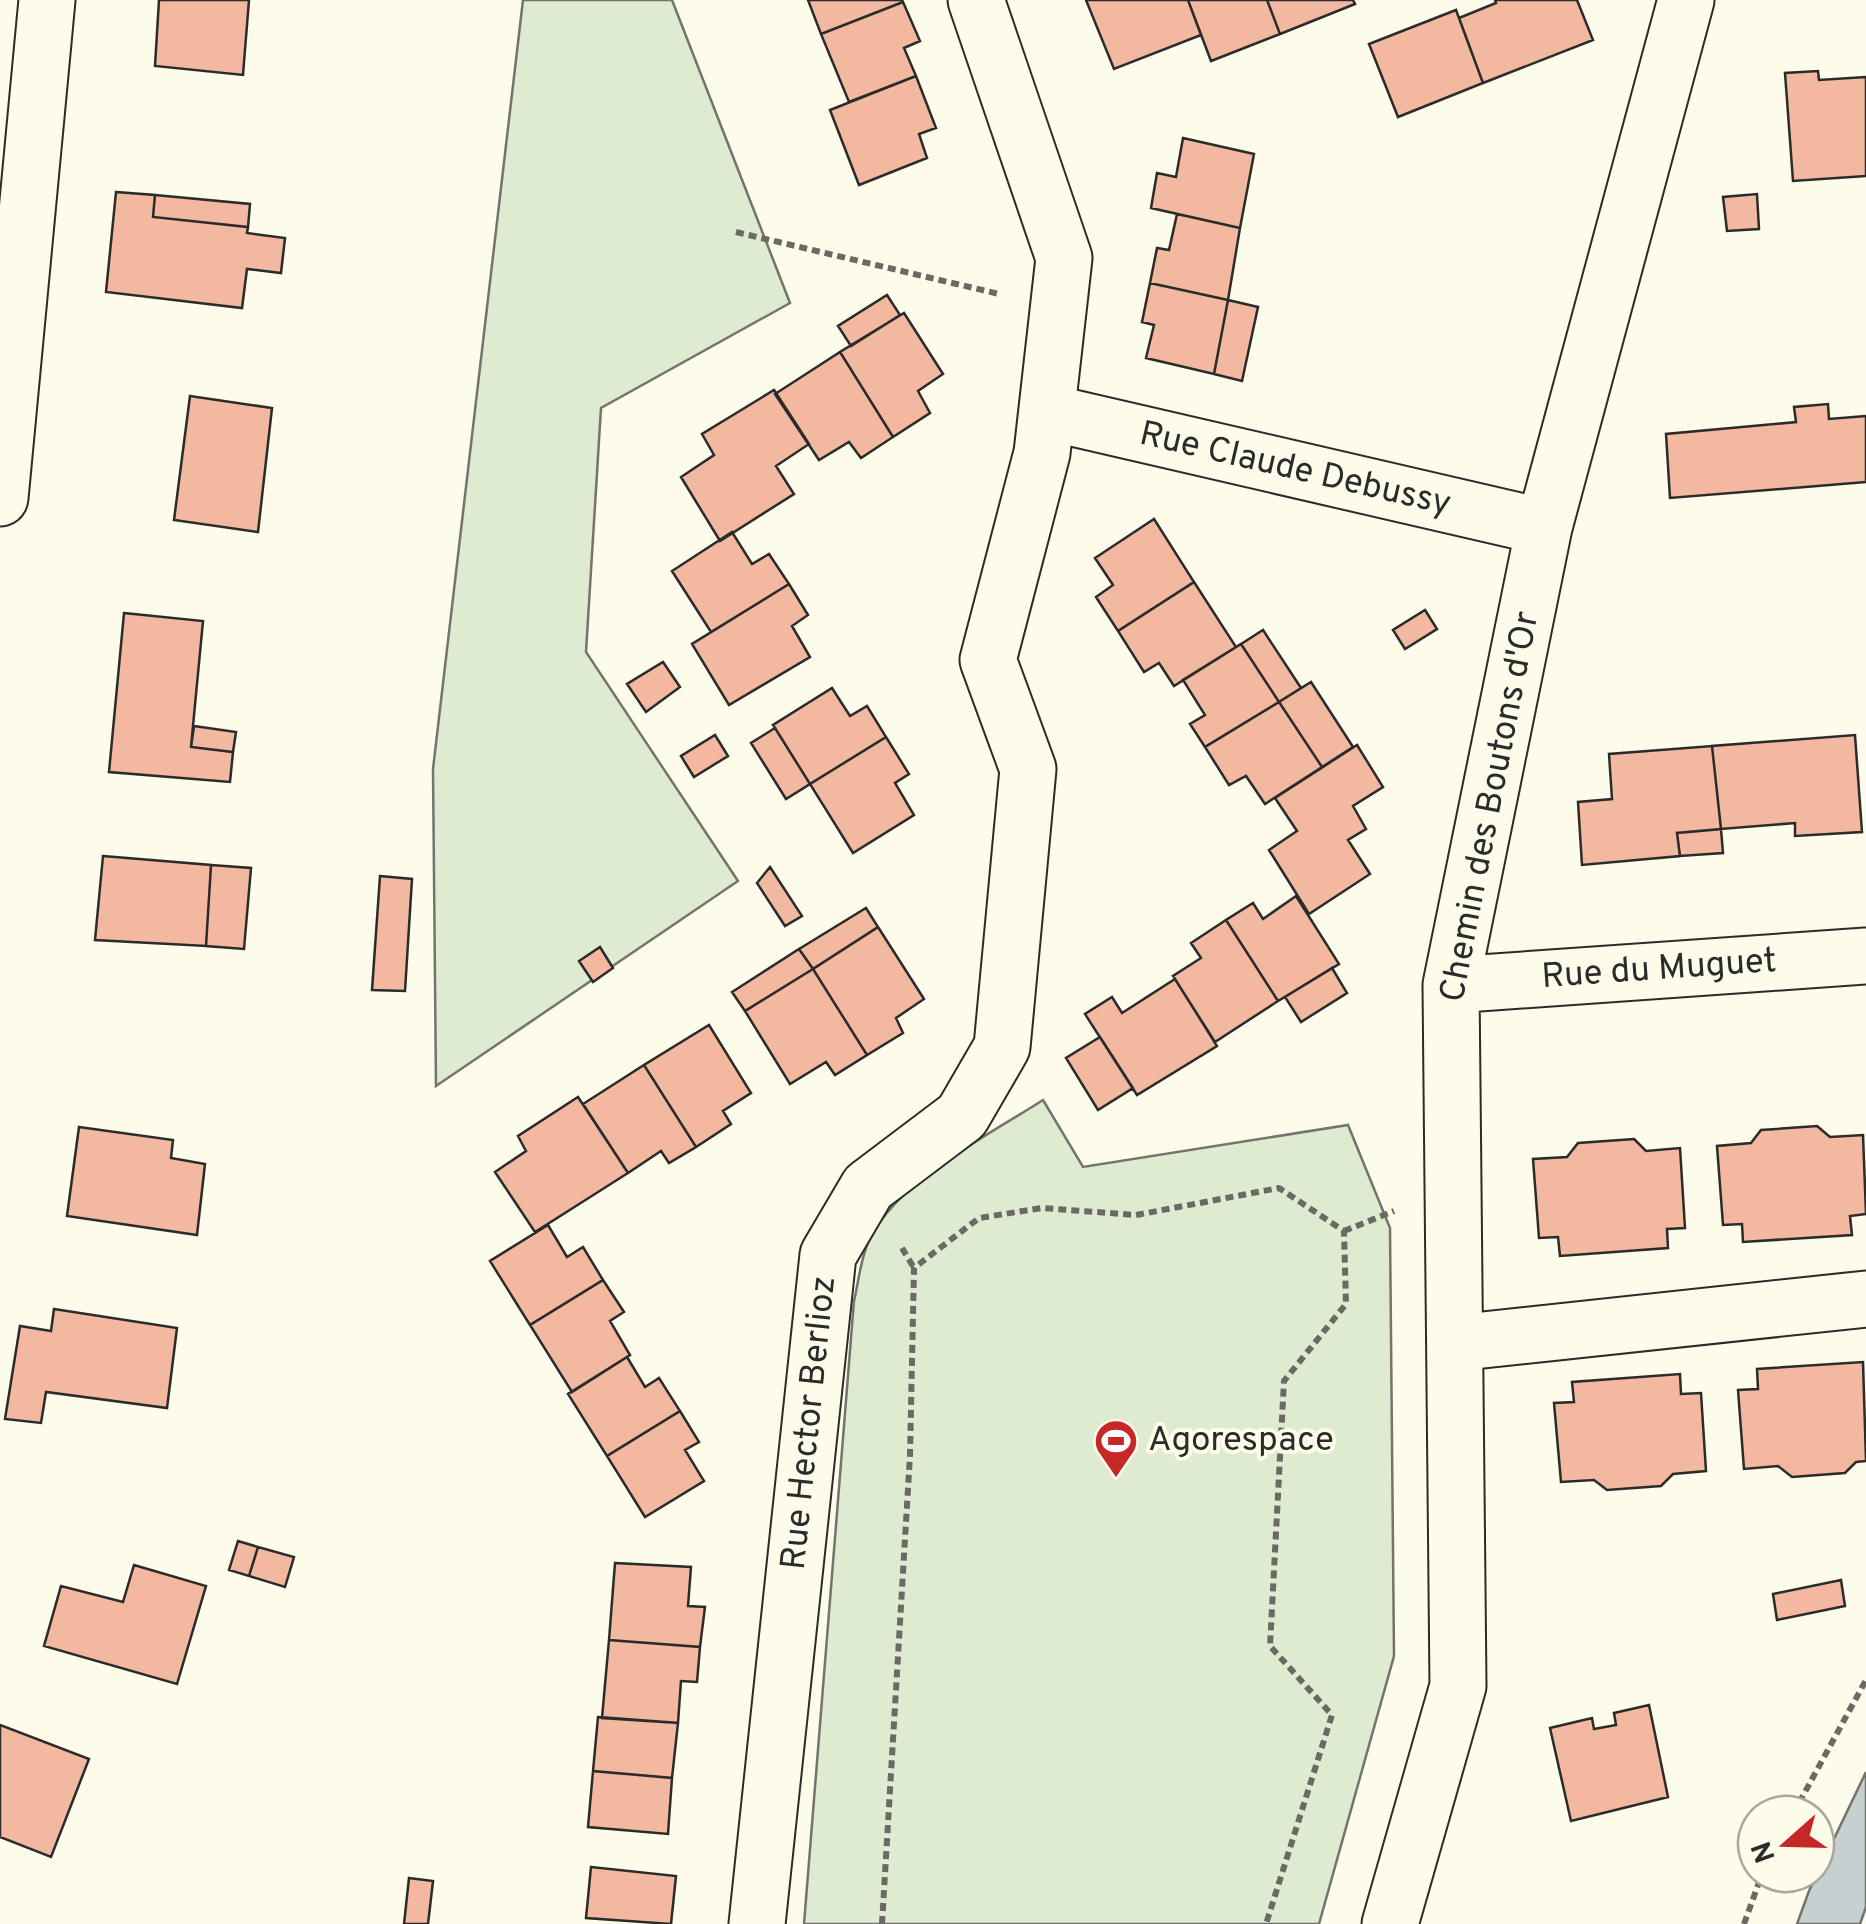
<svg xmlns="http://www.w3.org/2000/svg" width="1866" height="1924" viewBox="0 0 1866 1924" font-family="Overpass,sans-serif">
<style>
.green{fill:#deebd1;stroke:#74746e;stroke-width:2.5}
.water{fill:#c7d0d0;stroke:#74746e;stroke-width:2.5}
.building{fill:#f2b8a0;stroke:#2b2b2b;stroke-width:2.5}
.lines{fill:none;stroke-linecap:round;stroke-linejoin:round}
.street-casing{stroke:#2b2b2b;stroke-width:59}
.path{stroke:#6a6964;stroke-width:6;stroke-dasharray:8 5;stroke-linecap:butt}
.street{stroke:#fdfbea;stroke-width:55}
.labels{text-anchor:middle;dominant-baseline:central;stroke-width:8;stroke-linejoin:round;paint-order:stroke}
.street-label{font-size:35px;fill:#2b2b2b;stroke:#fdfbea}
.poi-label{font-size:35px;fill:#2b2b2b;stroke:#fdfbea;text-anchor:start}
</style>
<rect width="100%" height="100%" fill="#fdfbea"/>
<path class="green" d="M523 0H672L790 303 601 408 586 652 738 881 436 1086 433 769Z
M1043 1100 1083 1167 1348 1125 1390 1228 1394 1656 1319 1924H804L854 1301C858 1284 860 1265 866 1248 888 1185 989 1135 1043 1100Z"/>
<path class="water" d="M1866 1772V1907L1860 1924H1797L1809 1891Z"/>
<path class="building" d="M159 0H249L243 75 155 66Z
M808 0H902L903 2 821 34Z
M1086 0H1188L1201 35 1114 69Z
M1188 0H1267L1280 34 1211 61Z
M1267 0H1353L1355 4 1280 34Z
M1495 0H1577L1593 40 1483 83 1459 18 1496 3Z
M903 2 920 41 904 48 916 76 849 102 821 34Z
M1456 10 1483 83 1398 117 1369 44Z
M1818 71 1819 80 1866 77V176L1793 181 1785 73Z
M916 76 936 128 919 134 927 158 859 185 830 110Z
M1183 138 1254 154 1240 228 1151 208 1157 173 1176 177Z
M116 192 155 195 153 217 248 227 247 233 285 238 281 273 247 269 242 308 106 292Z
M1757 194 1759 229 1727 231 1723 197Z
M155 195 250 204 248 227 153 217Z
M1177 214 1240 228 1228 300 1150 283 1157 248 1169 250Z
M1150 283 1228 300 1214 374 1146 358 1154 325 1142 322Z
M887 295 900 315 851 346 838 326Z
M1228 300 1258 307 1242 381 1214 374Z
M904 313 943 374 918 391 930 413 893 437 840 352Z
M840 352 893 437 861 458 849 442 819 460 775 394Z
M774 390 809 444 776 466 794 494 720 541 681 477 714 455 702 434Z
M190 396 272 408 258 532 174 520Z
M1828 404 1829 419 1866 416V482L1670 498 1666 434 1796 422 1794 407Z
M1154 519 1194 582 1118 631 1096 597 1113 585 1095 558Z
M732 532 752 564 769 554 789 584 711 632 672 571Z
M1194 582 1236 647 1174 686 1159 663 1144 672 1118 631Z
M789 584 808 615 792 626 810 657 729 705 692 644Z
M1425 610 1437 629 1405 649 1393 630Z
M124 613 203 621 191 747 233 752 230 782 109 772Z
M1263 630 1301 688 1279 702 1241 644Z
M1241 644 1279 702 1205 747 1190 724 1205 715 1183 680Z
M663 662 680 687 646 712 627 684Z
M1311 682 1353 747 1322 767 1279 702Z
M832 688 850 716 867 706 886 737 810 784 773 725Z
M1279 702 1322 767 1265 804 1246 776 1229 785 1205 747Z
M194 726 236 732 233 752 191 747Z
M775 728 810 784 786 799 751 743Z
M715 735 728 756 694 777 681 756Z
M1855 735 1862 832 1795 836V823L1721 829 1712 746Z
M886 737 909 774 895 783 914 815 853 853 810 784Z
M1357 745 1383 787 1353 806 1366 829 1348 840 1370 874 1309 914 1269 850 1297 831 1275 798Z
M1712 746 1721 829 1677 833 1680 856 1582 865 1578 802 1612 799 1609 754Z
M1721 829 1723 853 1680 856 1677 833Z
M103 856 211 865 206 946 95 940Z
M211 865 251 868 244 949 206 946Z
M770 867 802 916 785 926 757 883Z
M380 876 412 879 405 991 372 990Z
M1296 896 1339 964 1278 1001 1226 920 1253 903 1263 919Z
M866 908 878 927 813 969 799 949Z
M1226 920 1278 1001 1215 1042 1173 976 1201 958 1191 943Z
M878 927 924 999 896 1018 903 1033 867 1055 813 969Z
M600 947 613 968 593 982 579 961Z
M799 949 813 969 745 1011 732 992Z
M1332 968 1347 993 1301 1022 1285 997Z
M813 969 867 1055 835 1075 826 1062 790 1084 745 1011Z
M1175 979 1217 1046 1137 1095 1085 1014 1112 997 1122 1013Z
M709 1025 751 1093 723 1111 731 1124 696 1147 644 1065Z
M1100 1037 1133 1088 1098 1110 1066 1058Z
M644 1065 696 1147 669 1163 661 1151 628 1173 583 1104Z
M578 1097 628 1173 535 1232 495 1172 526 1151 518 1136Z
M1817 1126 1830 1137 1863 1135 1866 1214 1850 1216 1852 1235 1743 1242 1742 1224 1723 1225 1717 1146 1751 1143 1761 1130Z
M79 1127 173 1140 171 1158 205 1164 197 1235 67 1216Z
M1634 1139 1646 1151 1680 1148 1685 1228 1667 1229 1668 1248 1560 1256 1558 1237 1539 1238 1533 1159 1567 1157 1578 1143Z
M548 1225 567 1257 583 1247 603 1280 530 1325 490 1261Z
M603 1280 624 1312 610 1321 630 1355 572 1392 530 1325Z
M54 1309 177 1328 167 1408 46 1392 41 1423 5 1419 20 1326 51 1331Z
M627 1357 645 1387 659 1378 680 1411 607 1456 568 1394Z
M1863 1362 1866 1461 1856 1462 1845 1473 1792 1477 1778 1466 1744 1469 1738 1390 1758 1389 1757 1369Z
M1680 1374 1681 1394 1701 1393 1706 1471 1673 1474 1661 1486 1607 1490 1594 1480 1561 1482 1554 1403 1574 1402 1572 1382Z
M680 1411 699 1442 685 1450 704 1481 645 1517 607 1456Z
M238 1541 258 1547 249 1576 229 1570Z
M258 1547 294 1557 285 1587 249 1576Z
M615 1563 691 1567 688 1606 705 1607 700 1647 609 1640Z
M134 1565 206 1586 177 1684 44 1646 61 1586 123 1602Z
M1841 1580 1845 1606 1777 1620 1773 1594Z
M609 1640 700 1647 697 1682 681 1681 678 1723 602 1718Z
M1649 1705 1668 1797 1571 1821 1550 1728 1592 1718 1594 1729 1616 1725 1614 1713Z
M598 1717 678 1723 672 1778 593 1771Z
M0 1725 89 1759 51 1857 0 1837Z
M593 1771 672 1778 668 1834 588 1827Z
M591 1867 676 1876 671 1924 586 1918Z
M409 1878 433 1881 428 1924H404Z"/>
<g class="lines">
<g class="street-casing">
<path id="street" d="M1047 412 1544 527
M0 498 47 0
M1451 985 1866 956
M1455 1343 1866 1299
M757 1924 828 1255 868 1187 962 1116 1002 1047 1028 769 988 660 1042 453 1064 258 976 0
M1390 1924 1458 1686 1451 985 1544 527 1686 0"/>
</g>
<path class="path" d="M736 232 999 294
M1344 1231 1394 1211
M902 1248 914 1268
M1793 1814 1866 1680
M882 1924 910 1455 914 1268 979 1218 1042 1208 1136 1215 1279 1188 1344 1231 1346 1304 1284 1381 1270 1646 1332 1715 1266 1924
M1744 1924 1762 1874"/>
<use href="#street" class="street"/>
</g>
<defs>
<g id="stadium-pin" transform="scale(2.25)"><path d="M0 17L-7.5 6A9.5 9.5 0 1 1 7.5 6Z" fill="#c62828" stroke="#fdfbea"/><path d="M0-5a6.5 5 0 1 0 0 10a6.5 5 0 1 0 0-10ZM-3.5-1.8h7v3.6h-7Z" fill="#fff"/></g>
</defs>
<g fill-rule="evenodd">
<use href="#stadium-pin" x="1116" y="1441"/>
</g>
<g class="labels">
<g class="street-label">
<text transform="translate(1295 470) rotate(13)">Rue Claude Debussy</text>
<text transform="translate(1491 807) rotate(-79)">Chemin des Boutons d'Or</text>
<text transform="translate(1659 970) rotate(-4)">Rue du Muguet</text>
<text transform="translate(810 1423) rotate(-84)">Rue Hector Berlioz</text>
</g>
<g class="poi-label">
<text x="1148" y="1441">Agorespace</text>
</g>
</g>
<g transform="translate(1786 1844) rotate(250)"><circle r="48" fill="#fdfbea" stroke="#a9a89e" stroke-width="2.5"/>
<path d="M0-8L18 38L0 25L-18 38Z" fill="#c62828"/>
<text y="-15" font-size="28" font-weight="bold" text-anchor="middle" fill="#2b2b2b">N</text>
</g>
</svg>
